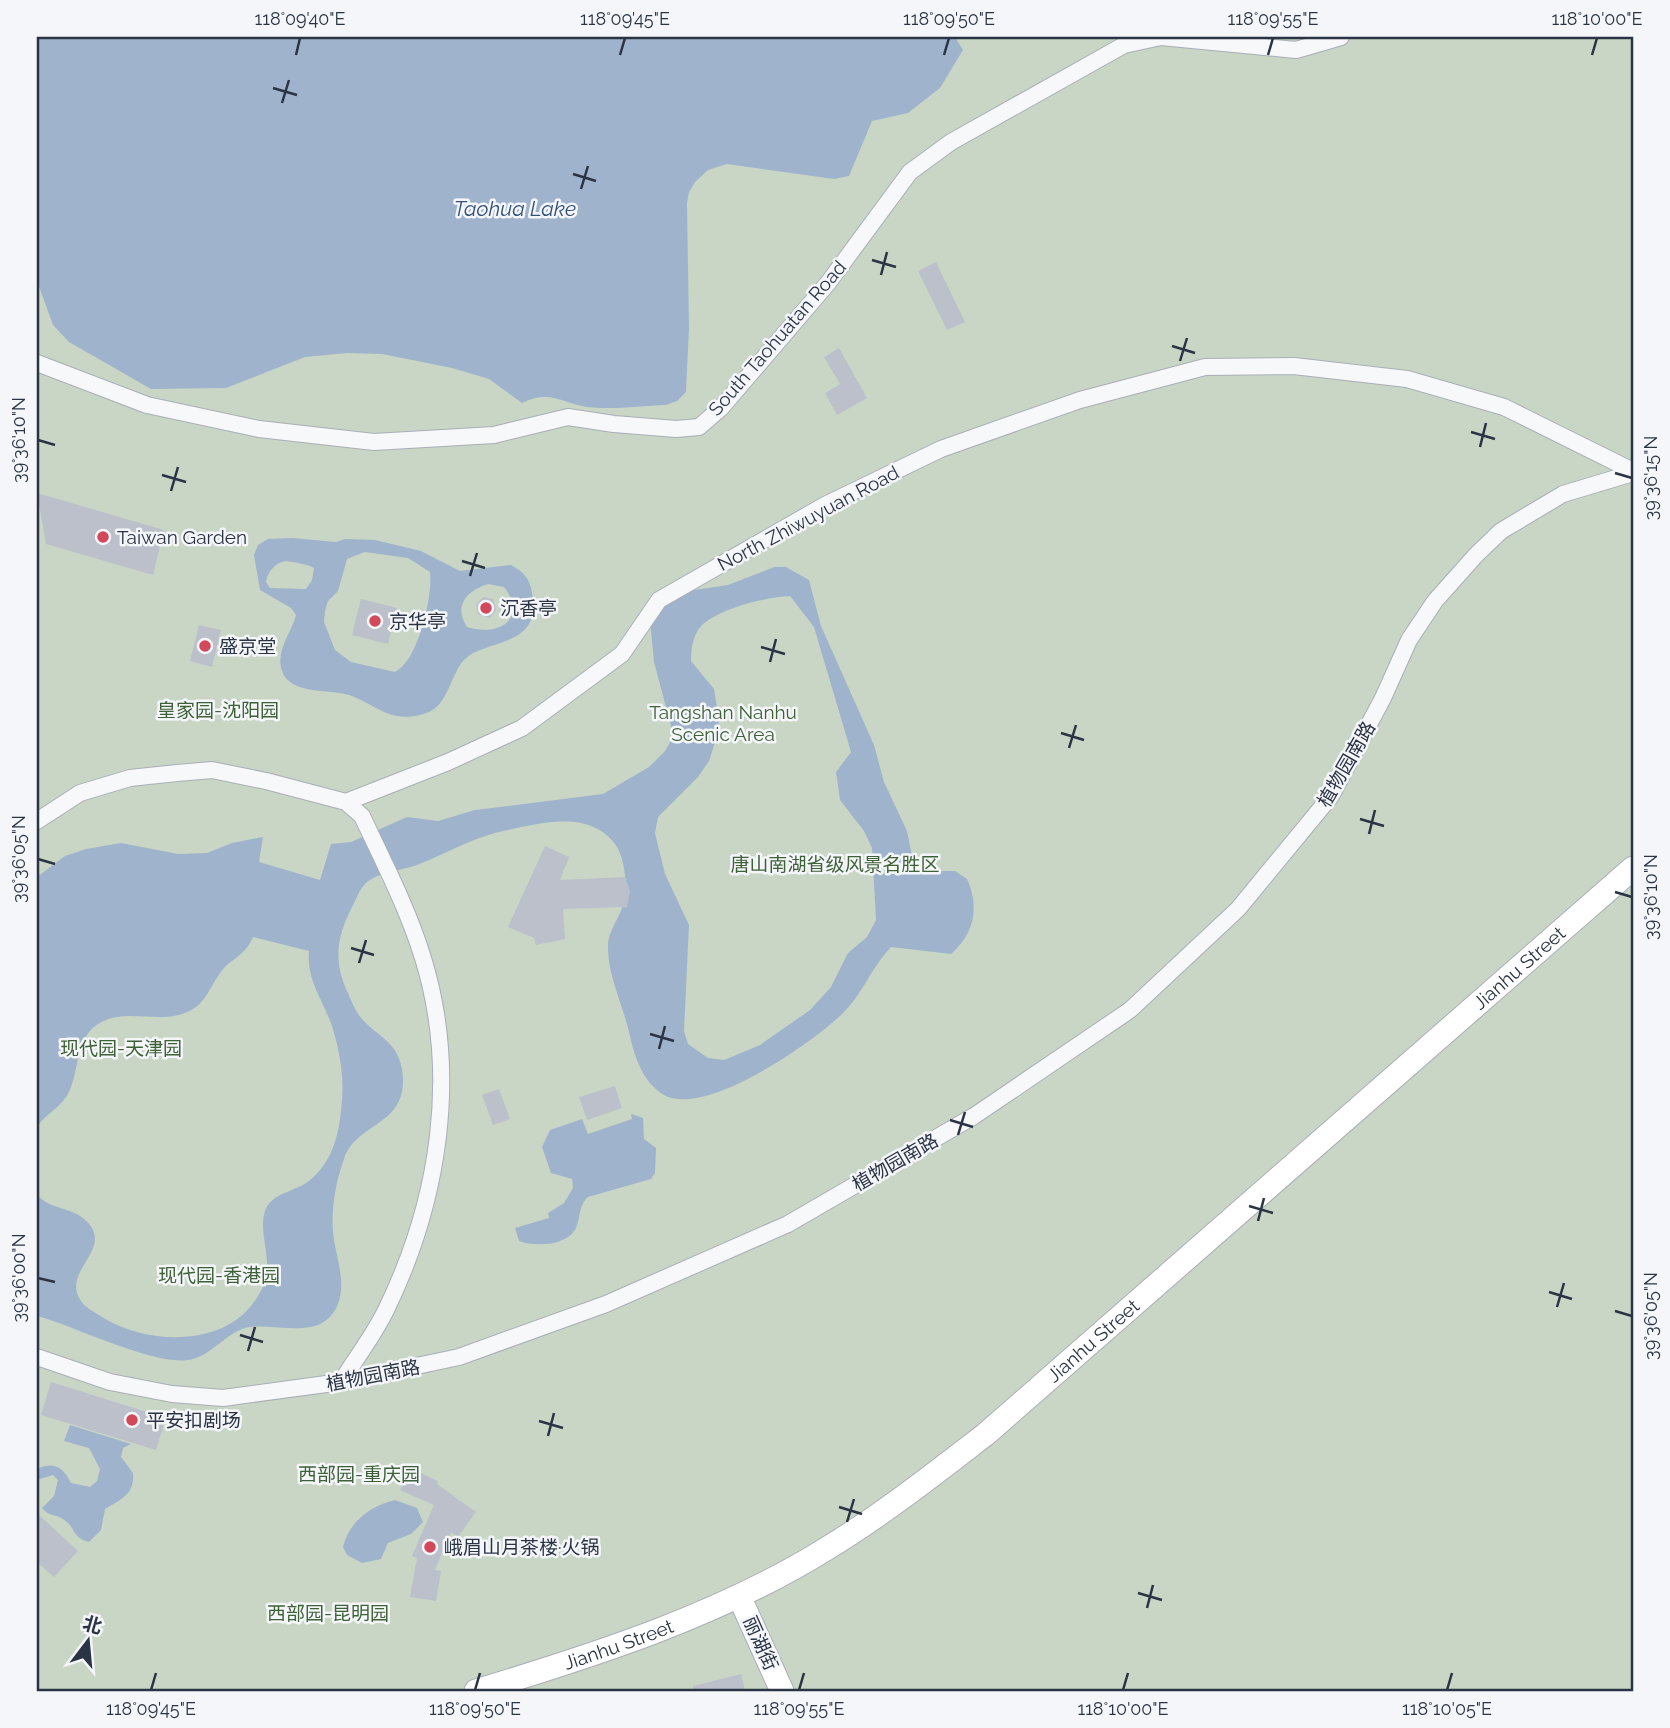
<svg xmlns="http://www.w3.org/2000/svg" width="1670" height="1728" viewBox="0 0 1670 1728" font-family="Raleway,'Noto Sans SC',sans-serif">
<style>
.green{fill:#c9d6c5}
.water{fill:#9fb4cc;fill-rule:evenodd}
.building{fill:#bbc0ca}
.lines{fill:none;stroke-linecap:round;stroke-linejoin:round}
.street-casing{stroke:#a9aeb7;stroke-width:18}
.secondary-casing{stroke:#a9aeb7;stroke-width:25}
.street{stroke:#f7f8fa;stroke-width:16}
.secondary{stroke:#fff;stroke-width:23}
.ticks{fill:none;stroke:#2b3445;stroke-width:2.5}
.poi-dot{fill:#d1495b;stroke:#f4f6f9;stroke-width:2.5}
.labels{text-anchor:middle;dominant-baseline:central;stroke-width:5;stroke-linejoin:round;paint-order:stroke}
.street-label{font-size:19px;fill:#2b3445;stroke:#f4f6f9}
.poi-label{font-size:19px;fill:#2b3445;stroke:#f4f6f9;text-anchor:start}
.park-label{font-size:19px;fill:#3f6138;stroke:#f4f6f9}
.water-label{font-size:21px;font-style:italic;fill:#34527a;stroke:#f4f6f9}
.neatline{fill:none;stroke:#2b3445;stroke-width:2.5}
.ticks-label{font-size:18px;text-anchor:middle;fill:#2b3445}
</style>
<rect width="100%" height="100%" fill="#e4e7ec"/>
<path class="green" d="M37 37H1633V1691H37Z"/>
<path class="water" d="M37 37H955L963 50 940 88 908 113 872 121 849 176 834 179 727 164 708 170 695 182 689 192 687 203 689 327 686 392 677 401 666 405C641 406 612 410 587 407 562 403 550 389 522 403L489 379 452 368 382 354 347 353 305 357 226 388 151 389 69 342 53 325 37 281Z
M293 538 336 542 345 539 375 540 421 551 460 571 511 565C524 572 530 579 532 593 543 649 485 638 464 660 451 674 448 704 429 712 420 716 406 718 397 716 380 713 365 700 349 695 329 689 290 695 282 671 275 651 291 634 296 615L291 608 260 590 254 555 258 545 268 539ZM365 552 408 558 430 572C433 596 418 661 395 672L351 662 335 650 324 622 325 611 328 601 338 591 347 559ZM286 561C293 562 307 564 314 568L312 580 306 589 270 588 266 582C268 571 275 563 286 561ZM488 584 504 587C529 619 498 637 467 627 453 605 467 591 488 584Z
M774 567H786L809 580 821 626 874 745 884 782 907 831 912 856 921 865 937 871H955L967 879C980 907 974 934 951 954L891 947C871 968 862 995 843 1013 814 1042 705 1118 664 1095 642 1082 634 1055 629 1032 623 1005 607 974 608 945 608 932 618 920 622 908 628 890 626 859 615 844 589 810 542 823 508 830 475 836 448 853 417 865 400 871 376 872 364 885 359 891 356 900 352 907 337 937 333 960 347 991 351 1000 356 1013 363 1020 380 1038 397 1042 402 1069 411 1127 357 1120 344 1159 336 1181 331 1208 333 1232 335 1256 347 1280 338 1304 323 1342 278 1323 249 1327 228 1331 214 1353 193 1359 159 1369 73 1325 37 1316V1194C49 1211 76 1206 90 1225 110 1252 61 1272 81 1301 85 1308 95 1312 102 1317 150 1347 237 1349 263 1286 275 1261 256 1232 266 1208 273 1194 294 1191 306 1183 334 1164 340 1130 342 1099 344 1075 339 1048 332 1026 323 1000 306 979 309 951L253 937C246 954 236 956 224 968 214 979 208 998 196 1007 166 1029 128 1005 98 1024 76 1037 79 1071 69 1092 62 1107 46 1113 37 1127V877L65 856 86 849 121 843 178 854 207 853 232 843 263 837 259 862 320 880 331 844 351 842 407 817 438 821 475 810 603 794 649 767 665 751 672 739 671 726 654 662 650 620 663 599 681 592 728 585ZM790 596 814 627 851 752 836 772 840 800 864 831 872 848 876 920 867 937 848 953 831 987 810 1010 760 1045 724 1060 708 1058 688 1044 684 1031 689 925 665 874 655 833 658 817 698 777 709 761 715 742 719 721 714 689 691 661C691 649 693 634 702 625 721 608 766 597 790 596Z
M631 1114 643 1118 644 1139 656 1148 655 1173 651 1179 588 1197C578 1207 581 1216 576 1228 567 1246 536 1247 519 1241L515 1228 549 1218 548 1213 564 1203 573 1188 572 1179 551 1173 542 1147 550 1130 582 1119 588 1134 632 1119Z
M70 1425 131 1444 123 1448 121 1457 133 1473C135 1494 121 1500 105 1509L101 1530 89 1542C71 1537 76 1527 63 1519 55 1514 48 1516 42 1508L54 1496 58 1480 53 1475 37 1480V1469C54 1461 63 1467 71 1483L90 1487 97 1481 100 1469 89 1448 64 1441Z
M395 1500 417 1508 423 1522 411 1534 388 1543 381 1559 362 1563 347 1555 343 1547C349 1522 370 1506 395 1500Z"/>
<path class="building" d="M936 262 965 322 947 330 918 271Z
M839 348 867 398 837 415 825 393 840 384 824 357Z
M37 493 164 530 153 575 46 544Z
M483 597 493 599 496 610 490 618 478 614 476 605Z
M361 599 397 608 388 644 352 635Z
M199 625 221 630 212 667 190 661Z
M545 846 569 857 560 880 625 877 630 891 627 907 563 909 565 939 536 945 534 938 508 927Z
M615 1086 622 1108 587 1120 579 1097Z
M499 1089 510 1119 493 1125 482 1095Z
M51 1382 166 1418 156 1450 41 1415Z
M410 1468 438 1481 437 1484 476 1512 458 1537 451 1532 435 1570 441 1571 436 1601 410 1597 417 1558 412 1556 434 1505 400 1490Z
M37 1513 78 1551 54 1577 37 1562Z
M741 1674 745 1691H693V1686Z"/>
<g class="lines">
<g class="street-casing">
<path id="street" d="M37 363 147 405 259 429 374 442 494 435 568 417 614 424 676 429 699 427 721 408 828 283 910 172 951 142 1124 45 1161 37 1296 50 1341 37
M37 821 80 793 130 778 177 773 212 770 266 781 346 802 448 762 522 728 622 654 659 600 825 505 941 449 1080 400 1205 367 1294 366 1407 379 1504 407 1633 471
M37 1357 110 1382 172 1394 223 1398 341 1382 459 1357 606 1304 788 1224 974 1116 1130 1010 1238 909 1331 796 1383 698 1409 640 1435 601 1476 555 1501 531 1563 494 1633 473
M341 1382C356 1358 374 1335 386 1310 439 1201 459 1075 423 958 408 909 384 863 362 816L346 802"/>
</g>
<g class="secondary-casing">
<g id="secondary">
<path d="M739 1596 782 1691"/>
<path id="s1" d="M476 1691C595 1655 720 1615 826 1549 882 1515 934 1474 986 1434L1633 868"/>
</g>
</g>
<use href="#street" class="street"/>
<use href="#secondary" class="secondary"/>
</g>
<path class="ticks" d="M296 55 300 38M620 55 625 38M944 55 949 38M1268 55 1273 38M1592 55 1597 38M273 88 297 95M282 103 289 80M573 174 596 181M581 189 588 166M872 260 896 267M881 275 887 252M1172 346 1195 353M1180 361 1187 338M1471 432 1495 439M38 440 55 445M1480 447 1486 423M1615 473 1632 478M162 475 186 482M171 491 178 467M462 561 485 568M470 576 477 553M761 647 785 654M770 662 776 639M1061 733 1084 740M1069 748 1076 725M1360 819 1384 826M1369 834 1375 810M38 859 55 864M1615 892 1632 897M351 948 374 955M359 963 366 940M650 1034 674 1041M659 1049 665 1026M950 1120 973 1127M958 1135 965 1112M1249 1206 1273 1213M1258 1221 1264 1198M38 1278 55 1282M1549 1292 1572 1299M1557 1307 1564 1283M1615 1311 1632 1316M240 1335 263 1342M248 1351 255 1327M539 1421 563 1428M548 1436 554 1413M839 1507 862 1514M847 1522 854 1499M1138 1593 1162 1600M1147 1608 1153 1585M151 1690 156 1673M475 1690 480 1673M799 1690 804 1673M1123 1690 1128 1673M1447 1690 1452 1673"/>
<g class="poi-dot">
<circle cx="103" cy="537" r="7"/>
<circle cx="486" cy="608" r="7"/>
<circle cx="375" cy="621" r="7"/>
<circle cx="205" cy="646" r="7"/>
<circle cx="132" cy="1420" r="7"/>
<circle cx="430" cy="1547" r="7"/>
</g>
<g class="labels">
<g class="street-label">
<text transform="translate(777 338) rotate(-49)">South Taohuatan Road</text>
<text transform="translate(808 518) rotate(-28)">North Zhiwuyuan Road</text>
<text transform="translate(1346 764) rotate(-60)">植物园南路</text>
<text stroke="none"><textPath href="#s1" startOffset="1284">Jianhu Street</textPath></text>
<text transform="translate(895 1162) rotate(-30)">植物园南路</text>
<text stroke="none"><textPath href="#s1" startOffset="718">Jianhu Street</textPath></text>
<text transform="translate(373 1375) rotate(-11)">植物园南路</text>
<text stroke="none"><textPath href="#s1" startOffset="150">Jianhu Street</textPath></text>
<text transform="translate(761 1643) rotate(66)">丽湖街</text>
</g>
<g class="poi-label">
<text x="117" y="537">Taiwan Garden</text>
<text x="500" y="608">沉香亭</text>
<text x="389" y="621">京华亭</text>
<text x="219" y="646">盛京堂</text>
<text x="146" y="1420">平安扣剧场</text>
<text x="444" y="1547">峨眉山月茶楼·火锅</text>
</g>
<g class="park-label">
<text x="218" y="710">皇家园-沈阳园</text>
<text x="723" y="712">Tangshan Nanhu<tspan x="723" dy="22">Scenic Area</tspan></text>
<text x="835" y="864">唐山南湖省级风景名胜区</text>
<text x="121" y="1048">现代园-天津园</text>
<text x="219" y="1275">现代园-香港园</text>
<text x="359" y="1474">西部园-重庆园</text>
<text x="328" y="1613">西部园-昆明园</text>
</g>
<g class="water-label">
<text x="515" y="208">Taohua Lake</text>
</g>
</g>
<rect width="1670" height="1728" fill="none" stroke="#f4f6f9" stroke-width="77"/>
<g transform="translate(88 1641) rotate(16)" stroke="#f4f6f9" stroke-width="5" paint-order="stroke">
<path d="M0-5L12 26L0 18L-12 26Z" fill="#2b3445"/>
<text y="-10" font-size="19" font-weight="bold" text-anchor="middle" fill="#2b3445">北</text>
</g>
<rect x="38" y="38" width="1594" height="1652" class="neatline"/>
<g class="ticks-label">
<text x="300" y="25">118°09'40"E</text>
<text x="625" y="25">118°09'45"E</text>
<text x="949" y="25">118°09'50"E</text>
<text x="1273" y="25">118°09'55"E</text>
<text x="1597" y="25">118°10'00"E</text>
<text transform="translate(19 440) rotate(-90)" y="6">39°36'10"N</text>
<text transform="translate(1651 478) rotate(-90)" y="6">39°36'15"N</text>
<text transform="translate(19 859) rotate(-90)" y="6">39°36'05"N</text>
<text transform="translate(1651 897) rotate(-90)" y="6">39°36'10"N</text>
<text transform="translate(19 1278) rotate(-90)" y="6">39°36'00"N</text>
<text transform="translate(1651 1316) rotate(-90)" y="6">39°36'05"N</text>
<text x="151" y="1715">118°09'45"E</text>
<text x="475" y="1715">118°09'50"E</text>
<text x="799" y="1715">118°09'55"E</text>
<text x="1123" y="1715">118°10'00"E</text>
<text x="1447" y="1715">118°10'05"E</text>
</g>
</svg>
